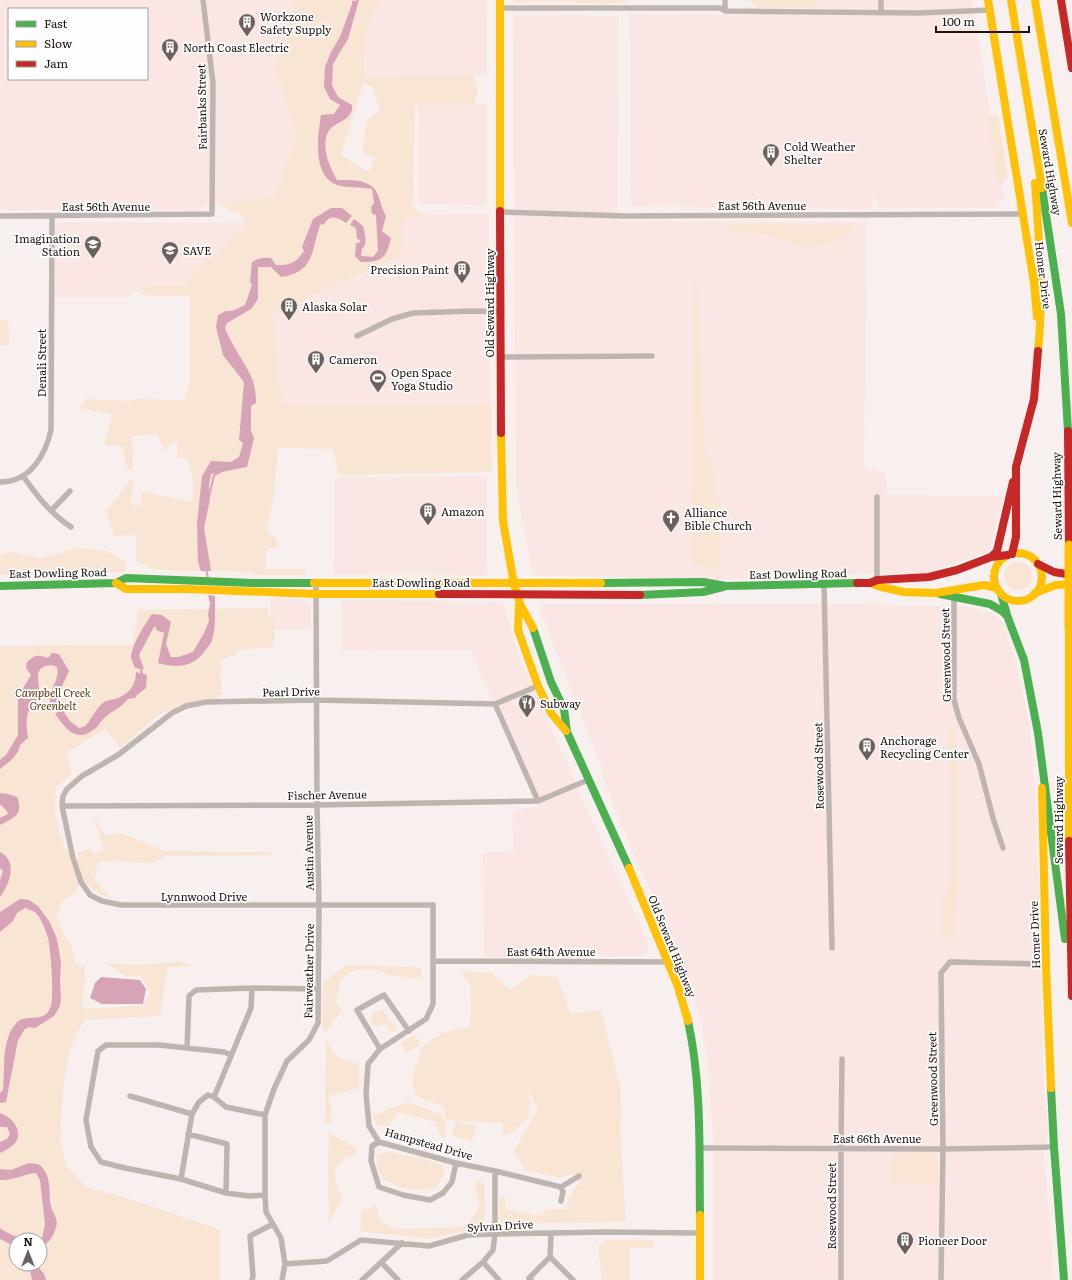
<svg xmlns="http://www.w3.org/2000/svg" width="1072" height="1280" viewBox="0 0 1072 1280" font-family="Literata,serif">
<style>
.built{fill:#fae6e2;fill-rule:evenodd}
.green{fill:#f9e5d4;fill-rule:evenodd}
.water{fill:#d6a4b6}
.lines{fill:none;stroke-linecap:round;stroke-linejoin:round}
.stream{stroke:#d6a4b6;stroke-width:2}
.street{stroke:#bfb5b0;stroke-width:5.5}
.fast{stroke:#4caf50;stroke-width:8}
.slow{stroke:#ffc107;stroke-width:8}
.jam{stroke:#c62828;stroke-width:8}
.slow-bridge{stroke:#ffc107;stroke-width:9}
.labels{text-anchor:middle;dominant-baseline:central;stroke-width:3.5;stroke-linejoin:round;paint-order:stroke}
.poi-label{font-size:11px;fill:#1d1412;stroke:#fdfefd;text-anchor:start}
.street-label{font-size:11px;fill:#1d1412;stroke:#fdfefd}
.park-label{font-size:11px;font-style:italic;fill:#5e3c13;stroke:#fdfefd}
</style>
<rect width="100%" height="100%" fill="#f8f0ee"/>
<path class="built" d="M0 0H295L274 72 280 83 297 136 275 195 222 204 210 201 200 210H0ZM9 9H147V79H9Z
M381 0H487L486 75 366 76 365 41 374 7Z
M816 0H972L1004 199 997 202V208H880L873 195 872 208 861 209 631 206 630 14 873 16 871 9 816 8Z
M513 15 619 16 617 221 867 222 864 468 885 473 888 495 1003 496 989 552 926 573H875L722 580 533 575 516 486Z
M487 104V205L419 204 418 105Z
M489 213V362H490L491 402 282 404 272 313 400 258 403 219 423 215Z
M59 222 246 223 249 228 190 291H132V297H55V226Z
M486 476 487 575 334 574 335 478Z
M271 598 295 599 305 601 310 605 311 630 270 629Z
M342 600 503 602 519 657 648 944 645 956 484 957 483 853 514 851 512 811 539 806 498 715 471 651 341 650Z
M544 604H837L963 606 992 613 1004 623 1016 663 1029 723 1035 790 1041 968 1044 1096 1048 1131 1044 1154 1052 1249 1053 1280H713V1139L708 1062 701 1020 679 953 637 862 605 783 601 765 540 610Z"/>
<path class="green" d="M295 0H381L374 7 365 41V77H370V76L473 75 478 91 474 104 415 105 413 199 411 204 423 215 403 220 400 257 272 313 282 404 491 403 492 472 338 475 334 449 279 448 274 486 275 487 270 520 268 522 267 532 277 539 278 547 269 548 266 552V569H305V575H254L252 572H248V573L232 571 156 570 136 561V535L114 536 106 512 129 481 134 479 131 504 140 506 141 491 192 502C195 489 192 471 187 459L178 458 177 442 171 443 165 452 157 434 132 436 133 472 127 467 122 446 105 445 112 414 79 408 86 399 129 401 136 399 184 400 190 384V296L139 295 147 285H185L192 272 248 226 239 212 229 210 222 204 275 195 297 136 280 83 274 72ZM363 84 372 86 380 110 367 121 362 153 375 158 369 172 341 155Z
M513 0H626V2L604 4 549 1 516 3Z
M749 0H816V8H757Z
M998 115 1008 179 1002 184 996 180 991 138 987 116Z
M728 224 849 225 850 235 828 243 806 248 767 235 744 233 730 230Z
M696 278 705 455 715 469 712 490 721 508 719 572 691 561C693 471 692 381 693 291Z
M0 319 8 321 10 345H0Z
M77 548 107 551 126 562V571L122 572 0 575V554L13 552 38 558 51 556Z
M1004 576a14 14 0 1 1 28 0a14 14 0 1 1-28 0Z
M268 608V615L272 614 275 635 272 648 242 649 237 652 236 655 230 656 221 661 220 676 221 678 222 695H219V698C196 700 173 705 154 719 142 728 132 739 120 748L105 729 67 752 72 775 56 787 55 812 60 837 62 836 64 847 79 861 77 853 89 848 93 854 104 851 93 814 103 832 107 835 121 833 165 851 269 852 273 855 165 856 152 863 101 861 97 865 95 880 112 899 96 892 85 881 75 889 76 892 61 903 57 916 63 933 72 947 76 965 85 966 84 989 82 1003 83 1009 110 1008 144 1005 150 992 141 976 127 977 105 963 135 965 179 962 195 966 168 967 160 1016 85 1020 76 1034 68 1056 64 1083 60 1138 66 1165 86 1187 140 1202 220 1230V1273L219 1280H0V646L132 645 139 610ZM16 1240H40V1264H16Z
M953 727 959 759V892L956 908V935L946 938 942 936 943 895 949 888 950 809 948 730Z
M346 965 416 967 421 968 422 979 388 975 377 970 360 969 350 972 340 981 336 1003 342 1011 325 1032 322 1025 323 983Z
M460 971 492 973 510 990 531 975 557 977 571 1014 601 1010 621 1089 620 1131 626 1219 623 1222 500 1224 499 1197H506L505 1209 541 1216 547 1209H567L568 1198 579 1183 574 1173 560 1178 525 1170 514 1151 538 1109 527 1089 530 1101 528 1118 509 1135H502L503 1123 446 1120 443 1106 421 1098 415 1094 412 1075 423 1046 443 1032 470 1027 471 986Z
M383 1010 398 1030 392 1032 385 1024 378 1027 373 1024 370 1019 374 1012Z
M415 1034 421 1044 407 1053 400 1043Z
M326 1041 338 1057 359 1064V1088L329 1096 332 1113 331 1121 325 1127Z
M408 1102 442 1115 446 1125 445 1140 440 1135 435 1122 398 1112 388 1127 378 1126 372 1113 380 1114 386 1110Z
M456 1121 476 1126 472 1141 452 1136Z
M329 1132 357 1149 355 1155C344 1156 335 1164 335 1176 335 1183 340 1192 342 1198L329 1224 328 1158Z
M931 1151 938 1161V1184L890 1183V1158L904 1152Z
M390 1152 428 1160 444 1166V1176L435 1188C410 1192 372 1187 377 1154Z
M475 1180 485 1184 484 1227 431 1239 360 1231 362 1211 377 1205 379 1220 396 1229 461 1227 471 1220 480 1206 477 1199Z
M605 1240H653L655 1247 630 1248V1280H602L598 1247Z"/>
<path class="water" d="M359 0 348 39 333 64 332 85 338 97 352 105C354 121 334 121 328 132 321 147 329 166 337 180 352 180 372 179 378 195 381 203 382 209 386 216L382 231 391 238C386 259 382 262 361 262L355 256 356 243H359L360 240 357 239 356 228 350 225 354 219 363 226C365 234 368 243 362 249L361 256 373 257 378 251 376 215 372 214 371 207 374 203 372 189C360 186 345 189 335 184 312 173 318 135 321 115L334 114 340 105 330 99 324 87 325 67 331 52 340 37 352 4V1Z
M331 208H342L352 216 346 223C338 217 330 214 324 224L320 225C311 251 315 272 281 277L271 267H258V299L251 309 227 323 225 328C232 347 246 363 253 381 255 388 256 396 256 403L251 406V431L254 438 247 467 211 474 209 485 210 499 204 528 211 571H201L198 562 197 524 202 476 211 461 231 462 239 457 243 443 239 440 244 382 223 355 216 327 218 315 226 311H232L245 305 252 285 250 282 252 262C259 258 263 257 271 258L276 265C290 265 295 264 304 251L302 247 313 219Z
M208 595 215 596C215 608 216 629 212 640 211 643 209 646 207 648 195 667 178 669 158 663L164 633 156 630V627H154L139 655 144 669 135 668C134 665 132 661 131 658 131 646 145 624 152 614L162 615 171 622 166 644 171 657H178L193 652 204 633 209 621 208 614 210 603Z
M52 653 59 654 69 671 57 697 61 705 52 711C51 706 49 700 50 695 52 686 60 677 57 667 50 663 38 666 38 676 38 682 40 690 38 697 36 702 31 706 29 710 25 718 27 729 28 738L20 745C18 757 8 762 0 769V760L6 755 18 735V697L31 675 26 668 27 662C36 654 37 655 48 658Z
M136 672 147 675 146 688 137 695 135 698 128 699C121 708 112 711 104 718 101 721 99 725 96 728 76 744 67 730 55 714L62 709 70 721 79 728C81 727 84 727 85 726 91 721 95 709 103 703 108 699 114 700 120 697 131 692 136 683 136 672Z
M0 793 8 794 17 797C24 815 14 818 0 825V818L8 814 6 810 0 804Z
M0 852C18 861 10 884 0 897V880L3 871 0 868Z
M20 899 29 900 38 906 49 921 54 932 57 939 61 963 60 982 61 998 60 1006 54 1016 35 1028 29 1027 25 1029 18 1040 6 1102 0 1103V1093L3 1090C5 1072 2 1053 9 1035 11 1030 15 1023 20 1020 31 1015 45 1023 51 1006 54 994 51 951 48 938 46 931 41 918 36 913 33 911 28 909 25 908L17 913 13 921 0 932V912Z
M101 977 140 980 146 989 143 1004H102L90 998 95 983Z
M0 1113C10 1116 22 1128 17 1140 15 1145 5 1151 0 1153V1142L7 1139 10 1134 7 1127H0Z
M29 1163 38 1164C53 1175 48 1191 51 1207 53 1213 59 1220 56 1227 54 1236 48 1244 40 1249L39 1240 42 1238 45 1224 40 1180 36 1173C23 1174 13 1181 0 1180V1169L11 1170Z
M0 1228C9 1234 18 1240 29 1235L34 1240H16V1244H10L0 1239Z
M27 1264H36L44 1274 46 1280H32L30 1270Z"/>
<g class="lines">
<path class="stream" d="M209 497 214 475 220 472
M206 569 208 578
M140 667 143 676"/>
<path class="street" d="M500 8H720L725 11 919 13 990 10
M725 11V0
M881 12V0
M500 212 626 216 1023 214
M0 216 212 214 213 83 203 0
M357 336 392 319 413 313 473 311 501 312
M501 357 652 356
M23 476C37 496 51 514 71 527
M0 482C30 482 45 456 51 430L52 216
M51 511 70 491
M877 580V497
M824 584 832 948
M954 598V700L959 718 979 764 993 818 1003 848
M538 686 495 704 317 700 206 702 186 706 172 713 118 755 82 776 67 789 63 796 62 806 73 858 81 882 90 895 102 901 121 905H433V1004L426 1019 380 1049 368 1064 366 1094 369 1126 379 1142 456 1163 495 1171 561 1187
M495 704 538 801
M62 806 317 805 538 801 588 780
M434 961 668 962
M252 988 251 1008 214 1097 226 1107 265 1115
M187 1048 189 996 196 990 252 988 318 989
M380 1049 357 1010 384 995 409 1031
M231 1055 224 1052 159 1045H106L98 1051 86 1120 91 1147 101 1162 125 1168 181 1179 226 1193 249 1196 265 1195
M130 1096 192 1114
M188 1134 227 1144 226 1193
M379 1142 372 1146 371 1161 379 1187 403 1195 430 1200 443 1193 452 1182 456 1163
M700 1148 943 1149 1054 1147
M181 1179 192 1114 199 1102 208 1095 214 1097
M561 1187 579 1176
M561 1187 563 1192 561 1201
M550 1257 573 1280
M381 1262 398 1280
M483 1262 499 1280
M285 1264 327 1261 361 1240 429 1246 468 1235 495 1234 606 1232 699 1233
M252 1280 253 1276 250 1236 273 1224
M282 1280 285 1264 281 1238 266 1212 265 1195V1115L274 1089 287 1061 309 1040 318 1023 319 906 317 805 316 583
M362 1280 402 1243
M462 1280 483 1262 493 1250 495 1234V1171
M531 1280 529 1278 550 1257 551 1233
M841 1280V1148L842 1059
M941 1280 943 1149 941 973 950 962 1046 964"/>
<path class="fast" d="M1042 188 1061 314 1068 431
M601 583 703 582 726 586 857 583
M0 586 116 583 126 578 252 583H314
M940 594 990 604 1002 611 1007 616
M1001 594 1008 618 1024 660 1038 733
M640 595 703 592 723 587
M533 628 551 682 564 709 567 732 629 868
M1038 733 1065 939
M688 1021C702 1085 699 1150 700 1215
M1051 1088 1054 1147 1064 1280"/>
<path class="slow" d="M500 0V211
M988 0 1034 283 1037 317
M1011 0 1042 188
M1035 0 1072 223
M1035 183C1039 239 1044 295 1038 351
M501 433 503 521 514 584 520 604 533 628
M994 577a24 24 0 1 1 48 0a24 24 0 1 1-48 0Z
M116 583 126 589H188L316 594H439
M314 583H601
M870 583 881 587 904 592 936 593 984 585 997 588
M1035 593 1056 585 1072 584
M519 605 518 630 538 686 551 713 566 731
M1069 628V841
M1042 788 1046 964 1051 1088
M629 868 678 987 688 1021
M700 1215V1280"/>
<path class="jam" d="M1061 0 1072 68
M500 211 501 433
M1068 431 1069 545
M1012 554 1016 537V467L1034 399 1038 351
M991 557 997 551 1013 482
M1038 564 1054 572 1072 575
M857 583H870L877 580 929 577 957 570 991 557 1008 555
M439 594 640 595
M1069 841 1072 996"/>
<path class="slow-bridge" d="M1069 545V628"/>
</g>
<defs>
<g id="building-pin" transform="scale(0.9)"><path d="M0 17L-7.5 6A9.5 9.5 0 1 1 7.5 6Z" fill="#6a615f" stroke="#fdfefd"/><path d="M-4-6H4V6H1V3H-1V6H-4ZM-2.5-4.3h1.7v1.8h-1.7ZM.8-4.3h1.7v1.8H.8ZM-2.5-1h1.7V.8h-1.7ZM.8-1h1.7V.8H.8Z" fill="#fff"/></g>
<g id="school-pin" transform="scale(0.9)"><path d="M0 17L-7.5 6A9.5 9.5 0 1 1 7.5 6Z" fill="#6a615f" stroke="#fdfefd"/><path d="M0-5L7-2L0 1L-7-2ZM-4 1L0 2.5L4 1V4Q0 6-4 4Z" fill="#fff"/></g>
<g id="stadium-pin" transform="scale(0.9)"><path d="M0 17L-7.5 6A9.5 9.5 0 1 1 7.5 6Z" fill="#6a615f" stroke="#fdfefd"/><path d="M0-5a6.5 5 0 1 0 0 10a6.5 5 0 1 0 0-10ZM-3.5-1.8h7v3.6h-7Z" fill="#fff"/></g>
<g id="church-pin" transform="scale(0.9)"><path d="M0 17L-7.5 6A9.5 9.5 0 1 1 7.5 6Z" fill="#6a615f" stroke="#fdfefd"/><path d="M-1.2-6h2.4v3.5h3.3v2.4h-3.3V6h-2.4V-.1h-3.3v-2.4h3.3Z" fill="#fff"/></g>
<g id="restaurant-pin" transform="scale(0.9)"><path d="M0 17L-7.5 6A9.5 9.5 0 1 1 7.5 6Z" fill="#6a615f" stroke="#fdfefd"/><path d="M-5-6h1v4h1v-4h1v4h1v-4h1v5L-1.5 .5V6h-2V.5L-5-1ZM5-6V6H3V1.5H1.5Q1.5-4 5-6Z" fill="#fff"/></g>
</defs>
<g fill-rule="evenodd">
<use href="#building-pin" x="247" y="22"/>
<use href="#building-pin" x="170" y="47"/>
<use href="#building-pin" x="771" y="152"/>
<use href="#school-pin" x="93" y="244"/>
<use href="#school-pin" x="170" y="250"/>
<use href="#building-pin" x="462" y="269"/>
<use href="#building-pin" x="289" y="306"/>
<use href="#building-pin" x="316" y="359"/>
<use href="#stadium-pin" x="378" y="378"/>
<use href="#building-pin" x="428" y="511"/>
<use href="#church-pin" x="671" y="518"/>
<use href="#restaurant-pin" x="527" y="703"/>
<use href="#building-pin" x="867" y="746"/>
<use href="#building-pin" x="905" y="1240"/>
</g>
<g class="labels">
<g class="poi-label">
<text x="260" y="16">Workzone<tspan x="260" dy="13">Safety Supply</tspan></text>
<text x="183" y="47">North Coast Electric</text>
<text x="784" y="146">Cold Weather<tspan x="784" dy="13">Shelter</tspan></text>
<text x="80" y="238" text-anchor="end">Imagination<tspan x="80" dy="13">Station</tspan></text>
<text x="183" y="250">SAVE</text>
<text x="449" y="269" text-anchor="end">Precision Paint</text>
<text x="302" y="306">Alaska Solar</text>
<text x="329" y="359">Cameron</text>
<text x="391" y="372">Open Space<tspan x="391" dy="13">Yoga Studio</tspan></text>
<text x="441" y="511">Amazon</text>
<text x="684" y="512">Alliance<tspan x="684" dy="13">Bible Church</tspan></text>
<text x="540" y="703">Subway</text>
<text x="880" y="740">Anchorage<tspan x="880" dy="13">Recycling Center</tspan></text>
<text x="918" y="1240">Pioneer Door</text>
</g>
<g class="street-label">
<text transform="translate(201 107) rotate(-91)">Fairbanks Street</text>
<text transform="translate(1051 172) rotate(80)">Seward Highway</text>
<text x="762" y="205">East 56th Avenue</text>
<text x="106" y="206">East 56th Avenue</text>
<text transform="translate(1044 275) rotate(83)">Homer Drive</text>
<text transform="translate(489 303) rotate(-90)">Old Seward Highway</text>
<text transform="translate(41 363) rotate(-90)">Denali Street</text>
<text transform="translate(1056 496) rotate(-91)">Seward Highway</text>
<text transform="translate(58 572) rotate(-1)">East Dowling Road</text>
<text transform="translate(798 573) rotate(-1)">East Dowling Road</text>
<text x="421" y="582">East Dowling Road</text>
<text transform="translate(945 655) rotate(-91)">Greenwood Street</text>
<text transform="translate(291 691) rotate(-1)">Pearl Drive</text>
<text transform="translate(818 766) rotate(-91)">Rosewood Street</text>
<text transform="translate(327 794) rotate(-1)">Fischer Avenue</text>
<text transform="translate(1058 820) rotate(-90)">Seward Highway</text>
<text transform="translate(308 853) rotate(-91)">Austin Avenue</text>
<text x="204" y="896">Lynnwood Drive</text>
<text transform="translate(1034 935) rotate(-92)">Homer Drive</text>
<text transform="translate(673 946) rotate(68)">Old Seward Highway</text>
<text x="551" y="951">East 64th Avenue</text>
<text transform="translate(308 971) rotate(-89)">Fairweather Drive</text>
<text transform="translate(932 1079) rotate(-91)">Greenwood Street</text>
<text x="877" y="1138">East 66th Avenue</text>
<text transform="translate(429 1143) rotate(16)">Hampstead Drive</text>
<text transform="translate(831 1206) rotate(-90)">Rosewood Street</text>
<text transform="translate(500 1225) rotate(-3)">Sylvan Drive</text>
</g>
<g class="park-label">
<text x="53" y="692">Campbell Creek<tspan x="53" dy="13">Greenbelt</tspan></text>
</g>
</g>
<rect x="8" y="8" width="140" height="72" fill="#fdfefd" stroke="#a3a09f"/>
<rect x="16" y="21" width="20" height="6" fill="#4caf50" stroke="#a3a09f"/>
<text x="44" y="28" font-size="12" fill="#1d1412">Fast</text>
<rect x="16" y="41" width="20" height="6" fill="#ffc107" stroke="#a3a09f"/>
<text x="44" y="48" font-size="12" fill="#1d1412">Slow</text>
<rect x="16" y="61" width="20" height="6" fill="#c62828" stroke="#a3a09f"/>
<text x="44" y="68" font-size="12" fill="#1d1412">Jam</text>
<g transform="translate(28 1252)"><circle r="19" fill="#fdfefd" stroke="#a3a09f"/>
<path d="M0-3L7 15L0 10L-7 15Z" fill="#6a615f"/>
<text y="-6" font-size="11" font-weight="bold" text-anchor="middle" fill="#1d1412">N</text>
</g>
<path d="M936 26v6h93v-6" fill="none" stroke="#1d1412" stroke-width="2"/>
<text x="942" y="26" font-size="12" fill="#1d1412" stroke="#fdfefd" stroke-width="3" paint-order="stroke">100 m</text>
</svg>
